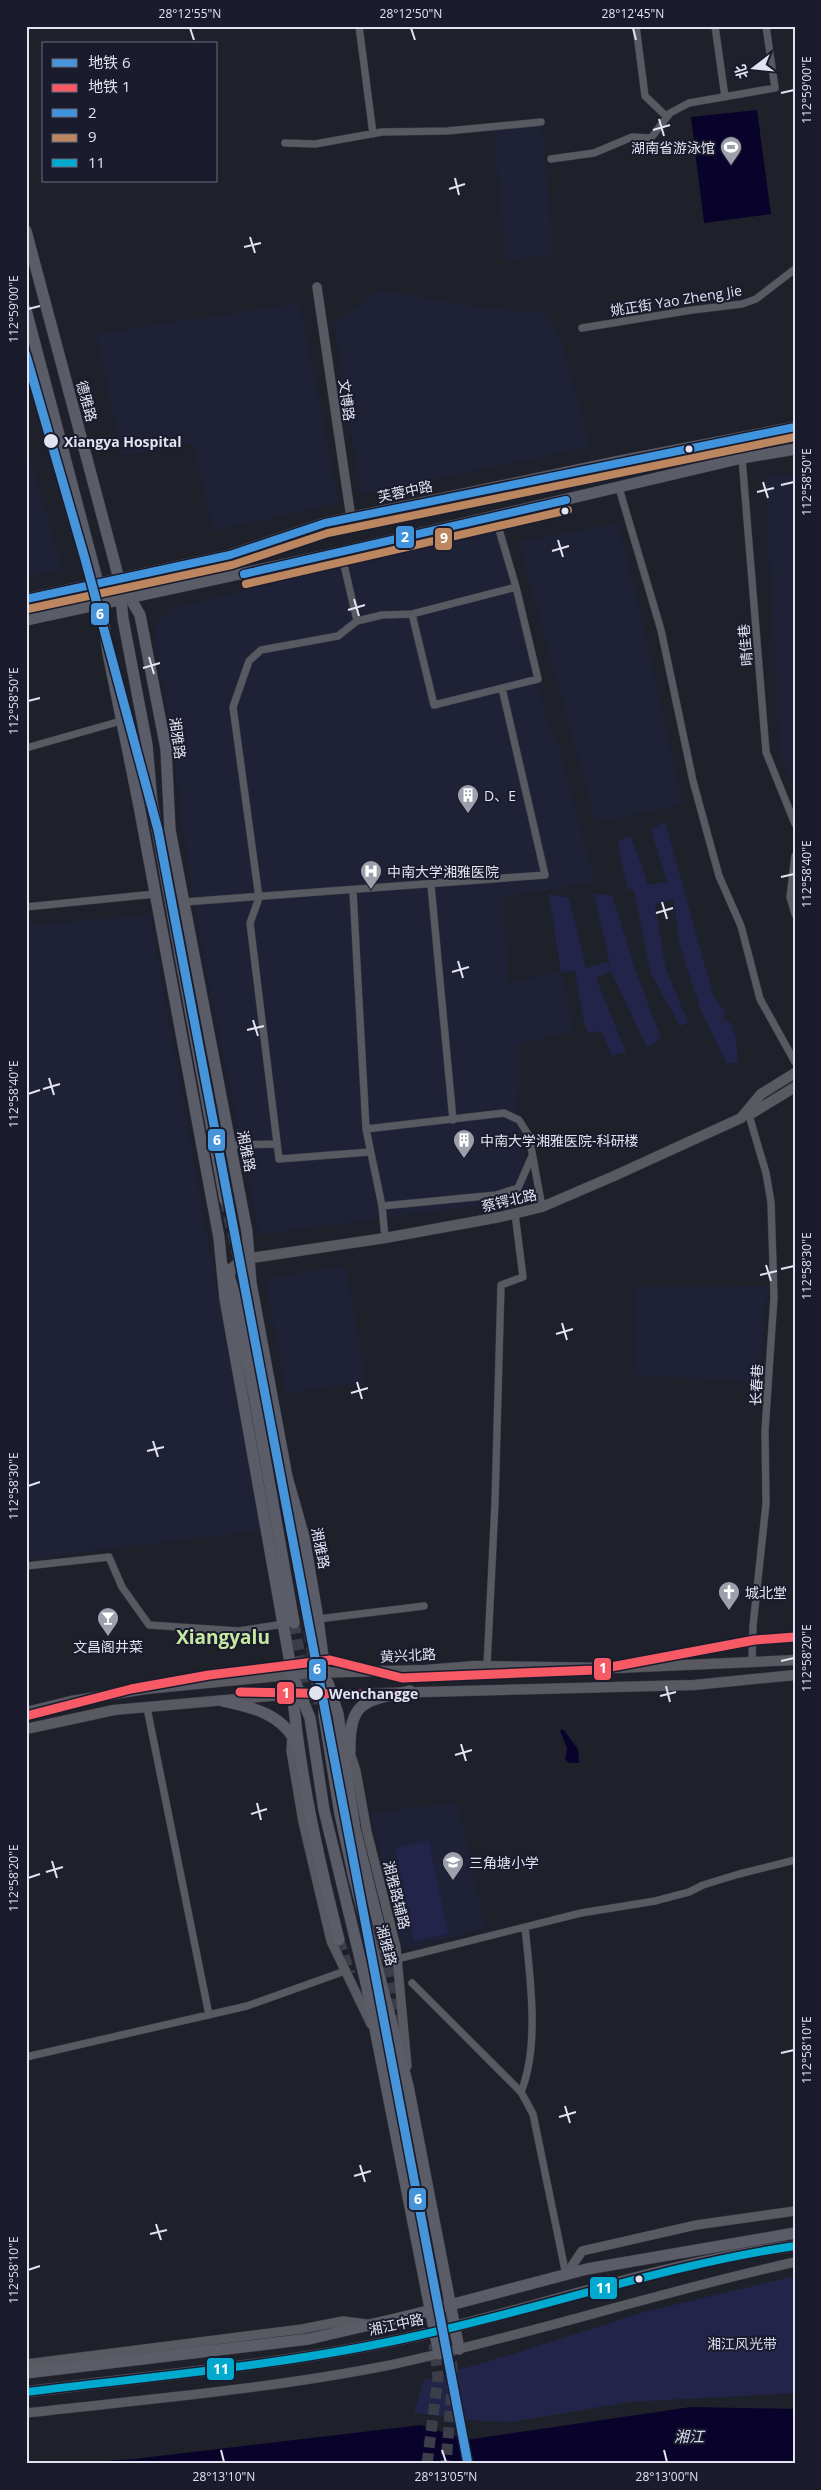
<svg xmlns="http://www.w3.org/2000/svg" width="821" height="2490" viewBox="0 0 821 2490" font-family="'Open Sans','Noto Sans SC',sans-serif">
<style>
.built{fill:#1f2137}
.green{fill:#232449}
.water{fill:#09032c}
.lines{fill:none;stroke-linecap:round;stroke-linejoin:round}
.primary-tunnel{stroke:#3b3d48;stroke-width:11;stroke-dasharray:11 5.5;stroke-linecap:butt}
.minor-casing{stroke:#3d3d46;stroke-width:8}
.tertiary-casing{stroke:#3d3d46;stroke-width:10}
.secondary-casing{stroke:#3d3d46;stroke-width:11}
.primary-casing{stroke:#3d3d46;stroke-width:12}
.minor{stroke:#585961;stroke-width:7}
.tertiary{stroke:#585961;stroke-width:9}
.secondary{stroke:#585961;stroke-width:10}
.primary{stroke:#5a5c67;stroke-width:11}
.bus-1-casing{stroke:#1a1c2e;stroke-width:11}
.bus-2-casing{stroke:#1a1c2e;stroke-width:11}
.bus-3-casing{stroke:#1a1c2e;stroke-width:11}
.bus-1{stroke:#4094de;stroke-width:8}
.bus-2{stroke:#bb8660;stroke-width:8}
.bus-3{stroke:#00a9ce;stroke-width:8}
.metro-1-casing{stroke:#1a1c2e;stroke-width:12}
.metro-2-casing{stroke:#1a1c2e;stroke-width:12}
.metro-1{stroke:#4694da;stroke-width:9}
.metro-2{stroke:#f85a65;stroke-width:9}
.ticks{fill:none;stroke:#e2e3f0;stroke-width:2}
.stop-dot{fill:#e2e3f0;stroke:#1a1c2e;stroke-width:2}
.labels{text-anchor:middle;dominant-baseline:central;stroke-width:4;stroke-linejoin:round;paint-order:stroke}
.poi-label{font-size:14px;fill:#e2e3f0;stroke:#1a1c2e;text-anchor:start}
.street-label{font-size:14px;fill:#e2e3f0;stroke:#1a1c2e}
.stop-label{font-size:14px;font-weight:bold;fill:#e2e3f0;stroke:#1a1c2e;text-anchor:start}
.park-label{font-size:14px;fill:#d9dcf1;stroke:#1a1c2e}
.water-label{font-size:15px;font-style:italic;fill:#d9dcf2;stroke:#1a1c2e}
.district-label{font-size:19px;font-weight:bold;fill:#c6e9a2;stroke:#1a1c2e}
.line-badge{stroke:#1a1c2e;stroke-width:2}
.badge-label{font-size:14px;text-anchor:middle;font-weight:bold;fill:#fff}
.neatline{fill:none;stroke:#e2e3f0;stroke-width:2}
.ticks-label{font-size:12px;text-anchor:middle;fill:#e2e3f0}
</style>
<rect width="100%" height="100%" fill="#1e202a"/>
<path class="built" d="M541 122 554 254 506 260 493 127Z
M379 290 479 307 547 314 561 337 590 447 361 494 334 323Z
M300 303 339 503 213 531 193 443 122 456 96 334Z
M26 448 63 569 26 577Z
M795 474V790L779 751 765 475Z
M618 523 636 593 683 805 596 822 518 542Z
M496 532 537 675 546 718 557 740 595 882 503 897 509 982 562 972 574 1032 520 1043 518 1117 532 1199 259 1234 204 960 181 817 173 743 155 641V629L160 620 172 608 442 542Z
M150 915 260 1531 118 1547 26 1560V925Z
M346 1265 366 1382 286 1393 265 1279Z
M768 1286 759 1382 634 1375V1287Z
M458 1802 485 1928 403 1951 370 1813Z"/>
<path class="green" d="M665 821 713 995 726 1013 722 1019 731 1023 736 1038 738 1062 727 1064 702 1013 680 946 673 899 655 904 665 966 688 1023 680 1026 651 974 634 890 628 889 617 842 631 836 648 885 667 882 651 830Z
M549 894 569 898 586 968 607 962 611 969 594 894 612 895 635 969 661 1038 647 1048 611 971 596 978 626 1052 612 1056 601 1031 588 1033 584 1023 575 971 561 972Z
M429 1841 448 1934 414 1941 395 1848Z
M795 2276V2393L629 2402 511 2422 462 2420 414 2412 424 2380 510 2355 644 2312Z"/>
<path class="water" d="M757 110 771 214 704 223 691 117Z
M563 1729 578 1749 579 1763H569L565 1759 567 1748 560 1731Z
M691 2407 795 2409V2464H59L134 2459 421 2425 466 2440Z"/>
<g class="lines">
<path class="primary-tunnel" d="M225 1200 254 1327
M289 1500 320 1704
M294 1623 309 1705
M339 1940 350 1974
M385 1950 399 2034
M444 2296 453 2376 446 2464
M427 2464 438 2377 434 2344"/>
<g class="minor-casing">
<path id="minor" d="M359 26 373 134
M636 26 645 96 667 117
M715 26 725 97
M285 143 315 144 382 132 447 131 541 122
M551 159 594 153 632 137 651 138 670 113 689 103 775 88 766 26
M582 328 692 310 742 304 756 299 795 269
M742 458 766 752 795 824
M619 488 661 630 693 781 719 876 741 926 760 999 795 1062
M341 552 357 621
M412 614 434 705 538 679 516 587 495 516
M26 748 121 721
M795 856 790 897 795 914
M431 885 453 1120
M353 891 366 1129 382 1206 385 1238
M184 902 545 875 502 688
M26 907 155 894
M748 1112 766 1173 771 1202 774 1297 765 1431 766 1504 753 1626 752 1662
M366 1129 504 1113 519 1120 529 1136 542 1207
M230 1145 277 1144
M370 1152 279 1159 250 923 259 898 233 707 249 661 261 650 338 636 357 621 382 615 412 614 516 587
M382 1206 496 1195 518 1188 532 1156
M26 1566 109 1557 122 1587 149 1625 239 1631 284 1624
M318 1619 424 1606
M487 1666 495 1503 501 1285 523 1277 515 1214
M147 1708 209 2015
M397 1959 581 1913 655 1901 689 1892 703 1885 739 1874 795 1860
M412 1983 521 2092 533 2114 566 2275
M26 2057 247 2006 345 1971
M521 2092C540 2045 530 1977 525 1927"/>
</g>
<g class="tertiary-casing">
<path id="tertiary" d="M317 287 351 518
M292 1736 291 1751 303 1822 331 1941 371 2024
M348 1746 356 1771 367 1832 396 1947 407 2066
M566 2275 582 2251 696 2225 795 2211
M26 2364 302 2329 343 2321 367 2324
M26 2413C148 2399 270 2389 390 2365 526 2336 659 2292 795 2262"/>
</g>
<g class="secondary-casing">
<path id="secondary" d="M749 1115 795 1087
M227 1279 234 1266 245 1259 385 1238 500 1217 542 1207 614 1176 741 1118 761 1094 795 1073
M26 1712 71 1701 146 1689 310 1673 426 1670 474 1666 617 1668 795 1660
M26 1729 114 1710 270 1696 694 1685 795 1675"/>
</g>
<g class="primary-casing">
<path id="primary" d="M26 231 119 579 123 619 147 745 152 802 225 1200
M26 310 98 583 108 653 139 806 219 1238 225 1299 292 1674 310 1718 324 1810 366 1983 439 2354
M119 579 140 615 166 749 170 830 247 1232 251 1283 287 1477 304 1537 318 1619 325 1672 324 1715 340 1814 354 1878 408 2086 459 2349
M26 599 230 555 325 523 620 461 795 427
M26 620 341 552 742 458 795 449
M227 1269 235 1296 255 1401 294 1623
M328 1683 338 1714 355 1829 385 1950
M292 1686C299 1772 318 1857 339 1940
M223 1701C253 1707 284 1715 297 1745
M350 1751C349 1700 365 1701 410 1691
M26 2373 309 2339 412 2315 587 2269 795 2233
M26 2392C157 2375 287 2365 416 2336 543 2307 665 2262 795 2246"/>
</g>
<use href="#minor" class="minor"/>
<use href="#tertiary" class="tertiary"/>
<use href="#secondary" class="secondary"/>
<use href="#primary" class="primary"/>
<g class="bus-1-casing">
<path id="bus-1" d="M244 574 566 500
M26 599 230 555 325 523 795 427"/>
</g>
<g class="bus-2-casing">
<path id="bus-2" d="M246 584 568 510
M28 609 232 565 328 533 795 437"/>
</g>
<g class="bus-3-casing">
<path id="bus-3" d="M26 2392C156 2376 288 2365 416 2336 543 2308 666 2265 795 2246"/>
</g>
<use href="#bus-1" class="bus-1"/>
<use href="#bus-2" class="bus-2"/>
<use href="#bus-3" class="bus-3"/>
<g class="metro-1-casing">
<path id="metro-1" d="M26 355 85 559 158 830 468 2464"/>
</g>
<g class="metro-2-casing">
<path id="metro-2" d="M240 1692 406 1695
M26 1716 131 1689 209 1675 330 1660 402 1678 595 1670 755 1640 795 1637"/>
</g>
<use href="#metro-1" class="metro-1"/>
<use href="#metro-2" class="metro-2"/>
</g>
<path class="ticks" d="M190 28 194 40M411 28 415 40M633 28 636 40M781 93 794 90M659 119 664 136M653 130 670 125M455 178 459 195M449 189 465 184M250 237 255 253M244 247 261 243M28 309 40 306M763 482 768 498M781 485 794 482M757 492 774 488M558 540 563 557M552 551 569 546M354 599 359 616M348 610 365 605M149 657 154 674M143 668 160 663M28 701 40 698M781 877 794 874M662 902 667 919M656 913 673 908M458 961 463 978M452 972 469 967M253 1020 258 1036M247 1030 264 1026M49 1078 54 1095M43 1089 60 1084M28 1094 40 1090M766 1265 771 1281M781 1269 794 1266M760 1275 777 1271M562 1323 567 1340M556 1334 573 1329M357 1382 362 1399M351 1393 368 1388M153 1441 158 1457M147 1451 164 1447M28 1486 40 1482M781 1661 794 1658M666 1686 670 1702M660 1696 676 1692M461 1744 466 1761M455 1755 472 1750M257 1803 261 1820M251 1814 267 1809M52 1861 57 1878M46 1872 63 1867M28 1878 40 1874M781 2053 794 2050M565 2106 570 2123M559 2117 576 2112M360 2165 365 2182M354 2176 371 2171M156 2224 161 2240M150 2234 167 2230M28 2270 40 2266M221 2450 224 2462M442 2450 446 2462M664 2450 667 2462"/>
<defs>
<g id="stadium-pin" transform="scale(1.125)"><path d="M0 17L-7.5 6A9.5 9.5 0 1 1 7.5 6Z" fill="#9d9fab" stroke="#1a1c2e"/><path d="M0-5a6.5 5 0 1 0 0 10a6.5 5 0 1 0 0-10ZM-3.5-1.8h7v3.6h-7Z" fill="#fff"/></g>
<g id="building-pin" transform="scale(1.125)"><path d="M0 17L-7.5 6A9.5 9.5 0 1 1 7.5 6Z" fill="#9d9fab" stroke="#1a1c2e"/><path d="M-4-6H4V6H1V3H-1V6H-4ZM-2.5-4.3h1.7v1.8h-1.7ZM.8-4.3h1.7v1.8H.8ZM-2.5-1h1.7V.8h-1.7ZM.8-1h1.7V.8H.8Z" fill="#fff"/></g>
<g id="hospital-pin" transform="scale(1.125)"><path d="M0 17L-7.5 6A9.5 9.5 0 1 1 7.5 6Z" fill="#9d9fab" stroke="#1a1c2e"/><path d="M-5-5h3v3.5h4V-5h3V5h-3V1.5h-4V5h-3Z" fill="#fff"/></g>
<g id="church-pin" transform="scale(1.125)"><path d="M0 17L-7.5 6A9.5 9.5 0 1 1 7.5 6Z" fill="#9d9fab" stroke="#1a1c2e"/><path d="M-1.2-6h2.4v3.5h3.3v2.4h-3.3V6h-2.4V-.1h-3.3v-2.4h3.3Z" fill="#fff"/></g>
<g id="bar-pin" transform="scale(1.125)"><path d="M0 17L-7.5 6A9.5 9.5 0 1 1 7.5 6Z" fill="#9d9fab" stroke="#1a1c2e"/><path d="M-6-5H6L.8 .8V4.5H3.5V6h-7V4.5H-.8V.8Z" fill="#fff"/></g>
<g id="school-pin" transform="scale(1.125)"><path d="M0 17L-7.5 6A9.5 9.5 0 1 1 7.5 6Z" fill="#9d9fab" stroke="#1a1c2e"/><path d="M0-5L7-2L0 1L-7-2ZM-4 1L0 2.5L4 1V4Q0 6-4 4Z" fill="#fff"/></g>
</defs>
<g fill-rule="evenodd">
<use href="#stadium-pin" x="731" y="147"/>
<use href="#building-pin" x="468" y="795"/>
<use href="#hospital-pin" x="371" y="871"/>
<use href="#building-pin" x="464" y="1140"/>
<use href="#church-pin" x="729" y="1592"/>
<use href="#bar-pin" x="108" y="1618"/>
<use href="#school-pin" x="453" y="1862"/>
</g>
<g class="stop-dot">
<circle cx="51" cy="441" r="8"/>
<circle cx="689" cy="449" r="4.5"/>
<circle cx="565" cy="511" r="4.5"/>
<circle cx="316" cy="1693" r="8"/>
<circle cx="639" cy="2279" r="4.5"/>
</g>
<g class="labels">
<g class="poi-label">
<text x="715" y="147" text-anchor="end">湖南省游泳馆</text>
<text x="484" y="795">D、E</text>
<text x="387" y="871">中南大学湘雅医院</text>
<text x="480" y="1140">中南大学湘雅医院-科研楼</text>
<text x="745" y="1592">城北堂</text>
<text x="108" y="1646" text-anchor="middle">文昌阁井菜</text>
<text x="469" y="1862">三角塘小学</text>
</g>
<g class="street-label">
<text transform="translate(676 300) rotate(-9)">姚正街 Yao Zheng Jie</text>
<text transform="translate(347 400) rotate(82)">文博路</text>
<text transform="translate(87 401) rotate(75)">德雅路</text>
<text transform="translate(405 491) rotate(-12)">芙蓉中路</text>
<text transform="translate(745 645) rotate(-95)">晴佳巷</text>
<text transform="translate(178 738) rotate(82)">湘雅路</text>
<text transform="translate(247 1151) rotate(79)">湘雅路</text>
<text transform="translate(509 1200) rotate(-13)">蔡锷北路</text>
<text transform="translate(756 1385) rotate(-87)">长春巷</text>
<text transform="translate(321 1548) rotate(79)">湘雅路</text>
<text transform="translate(408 1655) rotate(-3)">黄兴北路</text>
<text transform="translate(397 1895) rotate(76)">湘雅路辅路</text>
<text transform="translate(387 1945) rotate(75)">湘雅路</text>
<text transform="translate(396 2324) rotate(-12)">湘江中路</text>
</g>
<g class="stop-label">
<text x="64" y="441">Xiangya Hospital</text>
<text x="329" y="1693">Wenchangge</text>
</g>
<g class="park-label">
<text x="742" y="2343">湘江风光带</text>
</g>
<g class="water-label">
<text x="689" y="2436">湘江</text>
</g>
<g class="district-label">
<text x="223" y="1637">Xiangyalu</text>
</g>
</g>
<g class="line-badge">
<rect x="395" y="525" width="20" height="24" rx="5" fill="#4094de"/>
<rect x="434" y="527" width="19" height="24" rx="5" fill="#bb8660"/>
<rect x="90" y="602" width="20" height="24" rx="5" fill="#4694da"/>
<rect x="207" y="1128" width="19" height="24" rx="5" fill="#4694da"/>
<rect x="593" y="1657" width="19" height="24" rx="5" fill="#f85a65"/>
<rect x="308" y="1658" width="19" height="24" rx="5" fill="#4694da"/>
<rect x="276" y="1681" width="19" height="24" rx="5" fill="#f85a65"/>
<rect x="408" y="2187" width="19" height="24" rx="5" fill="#4694da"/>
<rect x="589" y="2276" width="29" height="24" rx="5" fill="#00a9ce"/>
<rect x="206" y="2357" width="29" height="24" rx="5" fill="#00a9ce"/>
</g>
<g class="badge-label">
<text x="405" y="542">2</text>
<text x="444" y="543">9</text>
<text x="100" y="619">6</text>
<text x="217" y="1145">6</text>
<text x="603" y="1673">1</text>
<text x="317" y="1674">6</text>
<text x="286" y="1698">1</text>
<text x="418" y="2204">6</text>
<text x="604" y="2293">11</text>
<text x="221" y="2374">11</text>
</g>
<rect width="821" height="2490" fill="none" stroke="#1a1c2e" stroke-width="55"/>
<rect x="42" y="42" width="175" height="140" fill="#1a1c2e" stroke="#6a6c7c"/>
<rect x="52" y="59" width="25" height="8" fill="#4694da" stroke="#6a6c7c"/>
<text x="88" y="68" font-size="15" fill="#e2e3f0">地铁 6</text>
<rect x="52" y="84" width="25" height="8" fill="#f85a65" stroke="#6a6c7c"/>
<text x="88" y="92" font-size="15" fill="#e2e3f0">地铁 1</text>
<rect x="52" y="109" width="25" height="8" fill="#4094de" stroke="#6a6c7c"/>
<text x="88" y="118" font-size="15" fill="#e2e3f0">2</text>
<rect x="52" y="134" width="25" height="8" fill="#bb8660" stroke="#6a6c7c"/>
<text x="88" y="142" font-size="15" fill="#e2e3f0">9</text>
<rect x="52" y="159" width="25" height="8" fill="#00a9ce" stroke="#6a6c7c"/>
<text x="88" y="168" font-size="15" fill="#e2e3f0">11</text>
<g transform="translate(754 68) rotate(254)" stroke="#1a1c2e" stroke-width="4" paint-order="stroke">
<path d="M0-4L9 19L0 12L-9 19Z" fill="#e2e3f0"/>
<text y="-8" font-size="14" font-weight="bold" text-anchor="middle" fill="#e2e3f0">北</text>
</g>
<rect x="28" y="28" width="766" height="2434" class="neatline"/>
<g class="ticks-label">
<text x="190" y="18">28°12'55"N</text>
<text x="411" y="18">28°12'50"N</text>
<text x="633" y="18">28°12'45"N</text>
<text transform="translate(807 90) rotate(-90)" y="4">112°59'00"E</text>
<text transform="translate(14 309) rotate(-90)" y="4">112°59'00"E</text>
<text transform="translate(807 482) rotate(-90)" y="4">112°58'50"E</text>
<text transform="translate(14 701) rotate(-90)" y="4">112°58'50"E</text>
<text transform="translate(807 874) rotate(-90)" y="4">112°58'40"E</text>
<text transform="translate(14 1094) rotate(-90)" y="4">112°58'40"E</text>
<text transform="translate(807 1266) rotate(-90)" y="4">112°58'30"E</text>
<text transform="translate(14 1486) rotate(-90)" y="4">112°58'30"E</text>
<text transform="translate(807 1658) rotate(-90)" y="4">112°58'20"E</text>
<text transform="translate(14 1878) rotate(-90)" y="4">112°58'20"E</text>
<text transform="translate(807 2050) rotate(-90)" y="4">112°58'10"E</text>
<text transform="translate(14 2270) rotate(-90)" y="4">112°58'10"E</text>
<text x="224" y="2481">28°13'10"N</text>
<text x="446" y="2481">28°13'05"N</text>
<text x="667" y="2481">28°13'00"N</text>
</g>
</svg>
